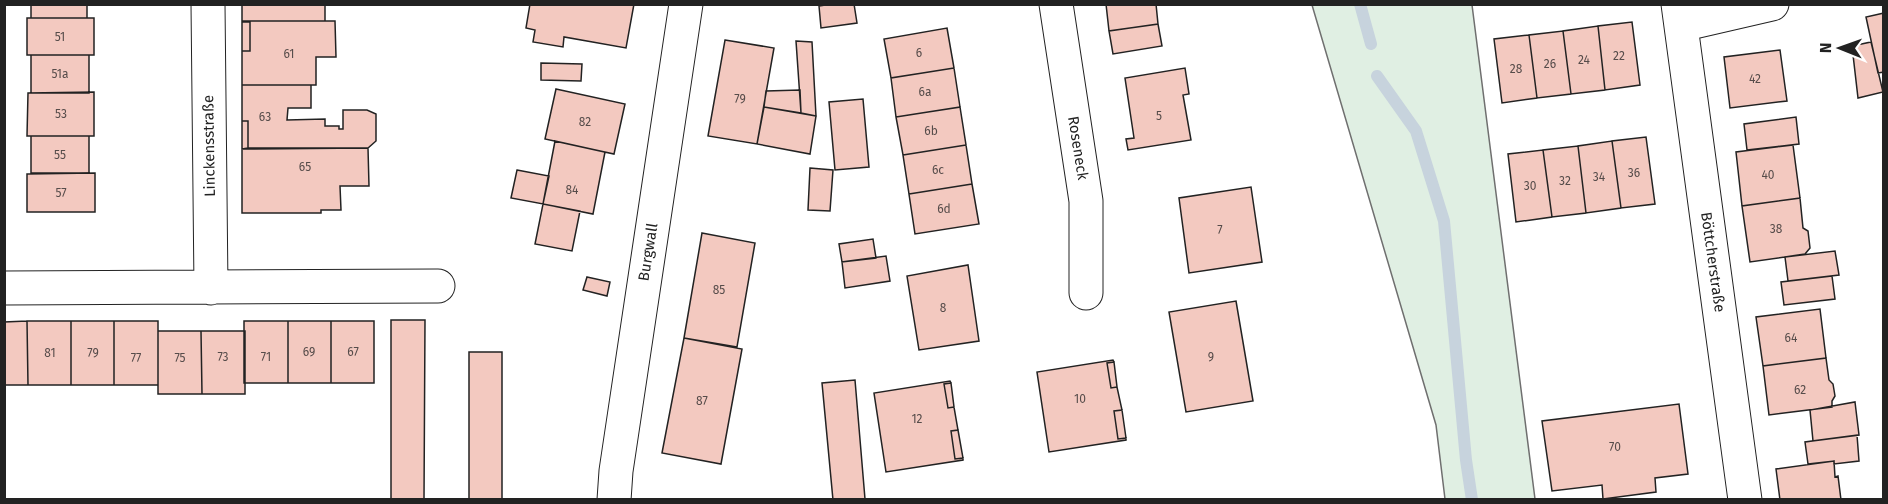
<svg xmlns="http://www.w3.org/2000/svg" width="1888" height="504" viewBox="0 0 1888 504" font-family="'Fira Sans',sans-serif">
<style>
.green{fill:#e0efe3;stroke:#6f6f6f;stroke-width:1.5}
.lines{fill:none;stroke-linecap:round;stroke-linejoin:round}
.stream{stroke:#c7d3dd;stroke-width:12}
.building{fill:#f3c9c0;stroke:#222;stroke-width:1.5}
.minor-casing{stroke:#222;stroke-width:35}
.minor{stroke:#fff;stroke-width:33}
.labels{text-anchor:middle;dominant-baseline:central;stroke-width:4.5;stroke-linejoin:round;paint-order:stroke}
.number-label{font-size:12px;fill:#564c4a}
.street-label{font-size:15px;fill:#222;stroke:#fff}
</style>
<rect width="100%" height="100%" fill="#fff"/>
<path class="green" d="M1312 5H1472L1535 499H1445L1436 425Z"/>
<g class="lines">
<path class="stream" d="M1360 4 1371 44
M1377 76 1416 131 1444 221 1466 460 1472 500"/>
</g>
<path class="building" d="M31 4H87V18H31Z
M242 4H325V21H242Z
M530 4H634L626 48 564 37 563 47 533 42 535 30 526 28Z
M832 4H854L857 23 821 28 819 6Z
M1106 4H1156L1158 24 1109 31Z
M1884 13V72L1878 73 1866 17Z
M27 18H94V55H27Z
M242 21H335L336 57H316V85H242V51H250V22Z
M242 22H250V51H242Z
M1632 22 1640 85 1605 90 1598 26Z
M1158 24 1162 46 1113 54 1109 31Z
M1598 26 1605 90 1571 94 1563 31Z
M947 28 954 68 891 78 884 39Z
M1563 31 1571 94 1537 98 1529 35Z
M1529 35 1537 98 1502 103 1494 39Z
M725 40 774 48 757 144 708 136Z
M796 41 812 42 816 116 801 113Z
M1871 42 1883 92 1858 98 1852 46Z
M1780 50 1787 101 1730 108 1724 57Z
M31 55H89V93H31Z
M541 63 582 64 581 81 541 80Z
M954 68 960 107 896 117 891 78Z
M1185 68 1189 94 1183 95 1191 140 1128 150 1126 139 1134 138 1125 78Z
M242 85H311V108H288L287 120 325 119V126H339V129H343V110H367L376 114V141L368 148H248V121H242Z
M556 89 625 104 614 154 545 139Z
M800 90 801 113 764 107 766 91Z
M94 92V136H27L28 93Z
M863 99 869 167 835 170 829 102Z
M764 107 816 116 810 154 757 144Z
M960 107 966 145 903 155 896 117Z
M1796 117 1799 144 1747 150 1744 124Z
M242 121H248V148L242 149Z
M31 136H89V173H31Z
M1646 137 1655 204 1621 208 1612 141Z
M555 141 605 152 593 214 543 204Z
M1612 141 1621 208 1586 213 1578 146Z
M966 145 972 184 909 194 903 155Z
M1793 145 1800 198 1742 206 1736 152Z
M1578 146 1586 213 1552 217 1543 150Z
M368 148 369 186H340L341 210H321V213H242V149Z
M1543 150 1552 217 1516 222 1508 154Z
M810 168 833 170 830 211 808 210Z
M517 170 549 176 543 204 511 198Z
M95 173V212H27V174Z
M972 184 979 224 915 234 909 194Z
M1251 187 1262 262 1189 273 1179 198Z
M1800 198 1803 228 1808 231 1810 248 1805 254 1750 262 1742 206Z
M543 204 580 211 572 251 535 244Z
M702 233 755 243 737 347 684 338Z
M873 239 876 258 842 262 839 244Z
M1835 251 1839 275 1788 281 1785 257Z
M886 256 890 281 845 288 842 262Z
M968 265 979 341 919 350 907 276Z
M1832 276 1835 299 1784 305 1781 282Z
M587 277 610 282 607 296 583 290Z
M1236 301 1253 401 1186 412 1169 312Z
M1820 309 1826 358 1763 366 1756 317Z
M391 320H425L424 500H391Z
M27 321 28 385H4V322Z
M27 321H71V385H28Z
M71 321H114V385H71Z
M114 321H158V385H114Z
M244 321H288V383H244Z
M288 321H331V383H288Z
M331 321H374V383H331Z
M158 331H201L202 394H158Z
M201 331H245V394H202Z
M684 338 742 349 721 464 662 453Z
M469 352H502V500H469Z
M1826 358 1829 380 1833 384 1835 396 1832 401V407L1769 415 1763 366Z
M1113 360 1114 362 1107 363 1111 388 1117 387 1122 410 1114 411 1118 439 1126 438V440L1049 452 1037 372Z
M1114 362 1117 387 1111 388 1107 363Z
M855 380 865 499 833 500 822 383Z
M950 381 951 383 944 384 948 408 954 407 958 430 951 431 955 459 963 458V460L886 472 874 393Z
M951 383 954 407 948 408 944 384Z
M1855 402 1859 435 1813 441 1810 410Z
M1679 404 1688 474 1655 478 1656 492 1603 499 1602 485 1552 491 1542 421Z
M1122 410 1126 438 1118 439 1114 411Z
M958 430 963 458 955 459 951 431Z
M1857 435 1859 461 1834 464V461L1808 464 1805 442Z
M1834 461 1835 477 1838 476 1841 500H1780L1776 469Z"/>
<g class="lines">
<g class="minor-casing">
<path id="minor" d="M208 4 211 288
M1056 4 1086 201V293
M1678 4 1745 500
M1681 25 1772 4
M4 288 438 286
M614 500 616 471 686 4"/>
</g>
<use href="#minor" class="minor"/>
</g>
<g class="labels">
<g class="number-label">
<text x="60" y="37">51</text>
<text x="919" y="53">6</text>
<text x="289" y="54">61</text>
<text x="1619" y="56">22</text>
<text x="1584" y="60">24</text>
<text x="1550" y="64">26</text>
<text x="1516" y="69">28</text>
<text x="60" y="74">51a</text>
<text x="1755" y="79">42</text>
<text x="925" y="92">6a</text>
<text x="740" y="99">79</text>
<text x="61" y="114">53</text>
<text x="1159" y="116">5</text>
<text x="265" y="117">63</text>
<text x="585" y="122">82</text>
<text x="931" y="131">6b</text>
<text x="60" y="155">55</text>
<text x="305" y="167">65</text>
<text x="938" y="170">6c</text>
<text x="1634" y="173">36</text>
<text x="1768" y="175">40</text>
<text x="1599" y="177">34</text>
<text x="1565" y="181">32</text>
<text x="1530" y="186">30</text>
<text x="572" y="190">84</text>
<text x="61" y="193">57</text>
<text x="944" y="209">6d</text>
<text x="1776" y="229">38</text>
<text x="1220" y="230">7</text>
<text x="719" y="290">85</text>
<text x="943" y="308">8</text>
<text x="1791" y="338">64</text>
<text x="309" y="352">69</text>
<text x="353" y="352">67</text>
<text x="50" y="353">81</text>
<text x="93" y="353">79</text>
<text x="223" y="357">73</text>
<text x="266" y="357">71</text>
<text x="1211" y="357">9</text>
<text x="136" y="358">77</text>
<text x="180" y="358">75</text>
<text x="1800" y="390">62</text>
<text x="1080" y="399">10</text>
<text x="702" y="401">87</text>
<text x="917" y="419">12</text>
<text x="1615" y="447">70</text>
</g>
<g class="street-label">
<text transform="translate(209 146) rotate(-91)">Linckensstraße</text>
<text transform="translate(1078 148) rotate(81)">Roseneck</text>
<text transform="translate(648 252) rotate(-81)">Burgwall</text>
<text transform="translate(1713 262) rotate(82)">Böttcherstraße</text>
</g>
</g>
<rect width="1888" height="504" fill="none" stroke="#222222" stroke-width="12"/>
<g transform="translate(1840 48) rotate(271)" stroke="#ffffff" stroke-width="4.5" paint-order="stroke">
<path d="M0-4.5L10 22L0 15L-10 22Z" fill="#222222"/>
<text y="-9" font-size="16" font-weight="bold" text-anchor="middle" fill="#222222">N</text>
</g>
</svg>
